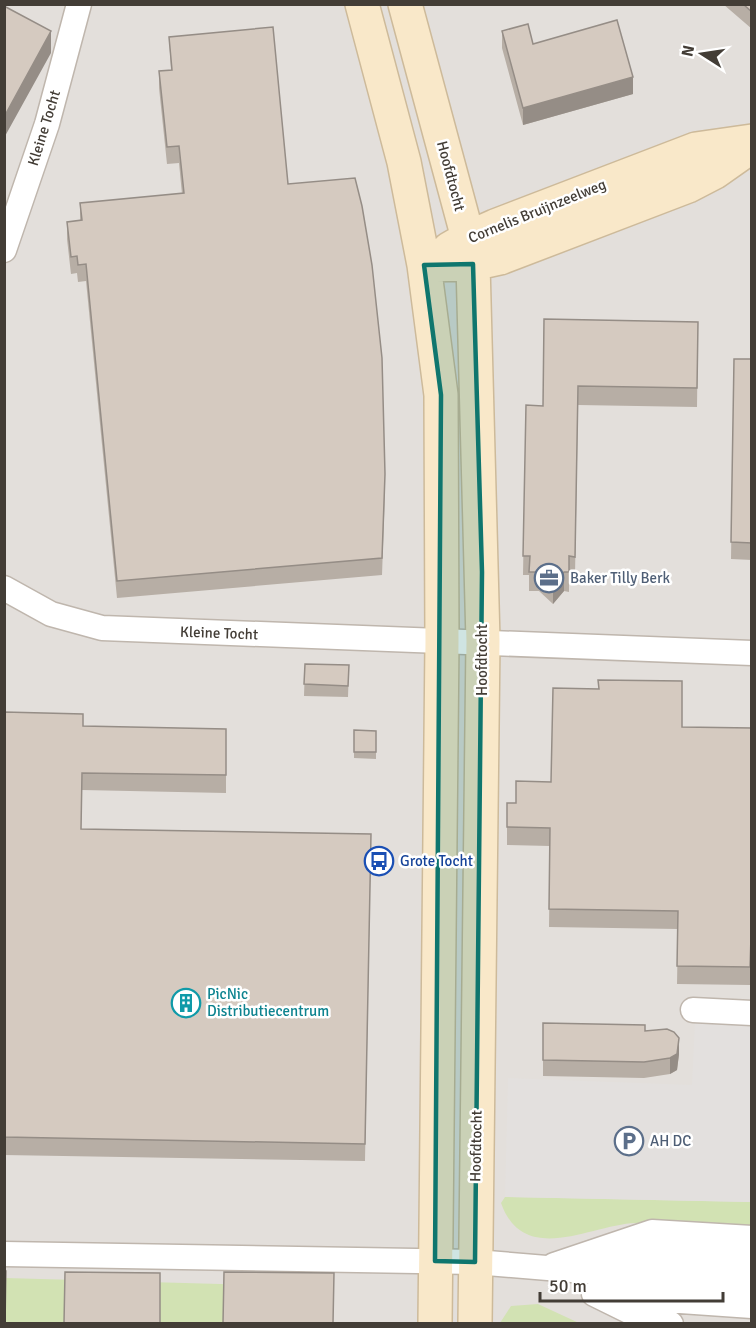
<svg xmlns="http://www.w3.org/2000/svg" width="756" height="1328" viewBox="0 0 756 1328" font-family="Signika,sans-serif">
<style>
.industrial{fill:#e3dfdb}
.green{fill:#d2e2b3}
.parking{fill:#e3e0de}
.lines{fill:none;stroke-linecap:round;stroke-linejoin:round}
.street-casing{stroke:#bfb6ad;stroke-width:27}
.secondary-casing{stroke:#cdba9a;stroke-width:36}
.street{stroke:#fff;stroke-width:24}
.secondary{stroke:#f9e8c9;stroke-width:33}
.wall{fill:#b7aea5}
.shaded-wall{fill:#958d86}
.building{fill:#d5cac0;stroke:#958d86;stroke-width:1.5}
.marked{fill:#0f766e;fill-opacity:0.2;stroke:#0f766e;stroke-width:4.5;stroke-linejoin:round}
.labels{text-anchor:middle;dominant-baseline:central;stroke-width:5;stroke-linejoin:round;paint-order:stroke}
.street-label{font-size:15px;fill:#433d36;stroke:#fff}
.service-label{font-size:15px;fill:#4e5e75;stroke:#fff;text-anchor:start}
.transit-label{font-size:15px;fill:#164399;stroke:#fff;text-anchor:start}
.culture-label{font-size:15px;fill:#0d838f;stroke:#fff;text-anchor:start}
</style>
<rect width="100%" height="100%" fill="#f1ede6"/>
<path class="industrial" d="M5 5H751V1323L5 1324Z"/>
<path class="green" d="M505 1197 751 1202V1230C714 1228 674 1222 636 1223 592 1224 524 1268 501 1203Z
M5 1278 332 1287V1323L5 1324Z
M538 1304 579 1323H500L511 1306Z"/>
<path class="parking" d="M695 1021 751 1025V1202L505 1197 508 1078 692 1085Z"/>
<g class="lines">
<g class="street-casing">
<path id="street" d="M4 250 47 124 79 4
M4 588 51 614 102 628 752 653
M693 1010 752 1013
M4 1254 475 1262 752 1285
M599 1261 647 1255 752 1262
M554 1265 652 1232 752 1238
M601 1285 652 1299 752 1306
M594 1294 651 1322 671 1324"/>
</g>
<g class="secondary-casing">
<path id="secondary" d="M362 4 404 162 424 265 441 395 442 641 435 1324
M405 4 468 238 473 264 483 641 475 1324
M449 249 468 238 495 226 696 149 752 141
M424 265 473 264 500 258 688 186 715 172 752 146"/>
</g>
<use href="#street" class="street"/>
<use href="#secondary" class="secondary"/>
</g>
<path class="wall" d="M723 4H752V29Z
M502 31 533 44 633 94 523 125 502 48Z
M169 37 288 184 385 491 382 575 117 598 86 281 78 282 77 273 71 274 67 239V222L80 220V203L182 194 179 163 167 164 159 88V71L171 70Z
M544 319 698 322 697 407 578 405 575 576H569V592L564 591 553 604 539 591H529V575H523L526 405 543 406Z
M734 359H752V560L731 559Z
M305 664 349 665 348 697 304 696Z
M4 712 83 726 226 729V793L82 790 81 829 371 834 365 1161 4 1155Z
M682 727 752 924 750 985 677 984 678 929 549 927 550 846 507 845V803H516L551 782Z
M354 730 376 731V759L354 758Z
M543 1023 645 1031 679 1054 677 1070 670 1074 644 1078 543 1076Z"/>
<path class="shaded-wall" d="M51 31V53L4 138V117Z
M633 77V94L523 125V108Z
M564 572V591L553 604V585Z
M5 611V628L4 629V612Z
M679 1038V1054L677 1070 670 1074V1058Z"/>
<path class="building" d="M743 4H752V12Z
M4 6 51 31 4 117Z
M617 20 633 77 523 108 502 31 528 24 533 44Z
M273 27 288 184 355 178 362 206 372 265 382 358 385 474 382 558 117 581 86 264 78 265 77 256 71 257 67 222 82 220 80 203 184 193 179 146 167 147 159 71 172 70 169 37Z
M544 319 698 322 697 388 578 386 575 557 569 556V572H564L553 585 539 572H529L530 556H523L526 405 543 406Z
M734 359H752V543L731 542Z
M305 664 349 665 348 686 304 684Z
M598 680 682 681V727L752 728V906L750 967 677 966 678 911 549 909 550 828 507 827V803H516V781L551 782 553 688 599 689Z
M4 712 83 714V726L226 729V775L82 773 81 829 371 834 365 1144 4 1137Z
M354 730 376 731V752H354Z
M543 1023 645 1025V1031L667 1029 674 1032 679 1038 677 1054 670 1058 644 1062 543 1060Z
M4 1271H6L5 1323H4Z
M65 1272 160 1273V1323H64Z
M224 1272 334 1273 333 1323H223Z"/>
<path class="marked" d="M473 264 482 572 475 1262 435 1261 441 395 424 265Z"/>
<defs>
<g id="office-ring" transform="scale(1.5)"><circle r="9.5" fill="#fff" stroke="#5c6f8a" stroke-width="1.5"/><path d="M-6-3h4V-5.5h4V-3h4V5H-6ZM-1-4.5V-3h2v-1.5ZM-6 0V1H6V0Z" fill="#5c6f8a"/></g>
<g id="bus-ring" transform="scale(1.5)"><circle r="9.5" fill="#fff" stroke="#1a4fb4" stroke-width="1.5"/><path d="M-5-6H5V4H4V6H2V4H-2V6H-4V4H-5ZM-3.5-4V0h7V-4ZM-3.5 1.2v1.5H-2V1.2ZM2 1.2v1.5H3.5V1.2Z" fill="#1a4fb4"/></g>
<g id="building-ring" transform="scale(1.5)"><circle r="9.5" fill="#fff" stroke="#0f9aa8" stroke-width="1.5"/><path d="M-4-6H4V6H1V3H-1V6H-4ZM-2.5-4.3h1.7v1.8h-1.7ZM.8-4.3h1.7v1.8H.8ZM-2.5-1h1.7V.8h-1.7ZM.8-1h1.7V.8H.8Z" fill="#0f9aa8"/></g>
<g id="parking-ring" transform="scale(1.5)"><circle r="9.5" fill="#fff" stroke="#5c6f8a" stroke-width="1.5"/><path d="M-3.5-5.5H1a3.5 3.5 0 0 1 0 7H-1V5.5H-3.5ZM-1-3.4V-.6H.8a1.4 1.4 0 0 0 0-2.8Z" fill="#5c6f8a"/></g>
</defs>
<g fill-rule="evenodd">
<use href="#office-ring" x="549" y="578"/>
<use href="#bus-ring" x="379" y="861"/>
<use href="#building-ring" x="186" y="1003"/>
<use href="#parking-ring" x="629" y="1141"/>
</g>
<g class="labels">
<g class="street-label">
<text transform="translate(44 128) rotate(-73)">Kleine Tocht</text>
<text transform="translate(451 176) rotate(75)">Hoofdtocht</text>
<text transform="translate(537 211) rotate(-22)">Cornelis Bruijnzeelweg</text>
<text transform="translate(219 633) rotate(2)">Kleine Tocht</text>
<text transform="translate(482 660) rotate(-90)">Hoofdtocht</text>
<text transform="translate(476 1146) rotate(-89)">Hoofdtocht</text>
</g>
<g class="service-label">
<text x="570" y="578">Baker Tilly Berk</text>
<text x="650" y="1141">AH DC</text>
</g>
<g class="transit-label">
<text x="400" y="861">Grote Tocht</text>
</g>
<g class="culture-label">
<text x="207" y="994">PicNic<tspan x="207" dy="17">Distributiecentrum</tspan></text>
</g>
</g>
<rect width="756" height="1328" fill="none" stroke="#433d36" stroke-width="12"/>
<g transform="translate(702 54) rotate(282)" stroke="#ffffff" stroke-width="4.5" paint-order="stroke">
<path d="M0-4.5L10 22L0 15L-10 22Z" fill="#433d36"/>
<text y="-9" font-size="16" font-weight="bold" text-anchor="middle" fill="#433d36">N</text>
</g>
<path d="M540 1292v9h183v-9" fill="none" stroke="#433d36" stroke-width="3"/>
<text x="549" y="1292" font-size="18" fill="#433d36" stroke="#ffffff" stroke-width="4.5" paint-order="stroke">50 m</text>
</svg>
